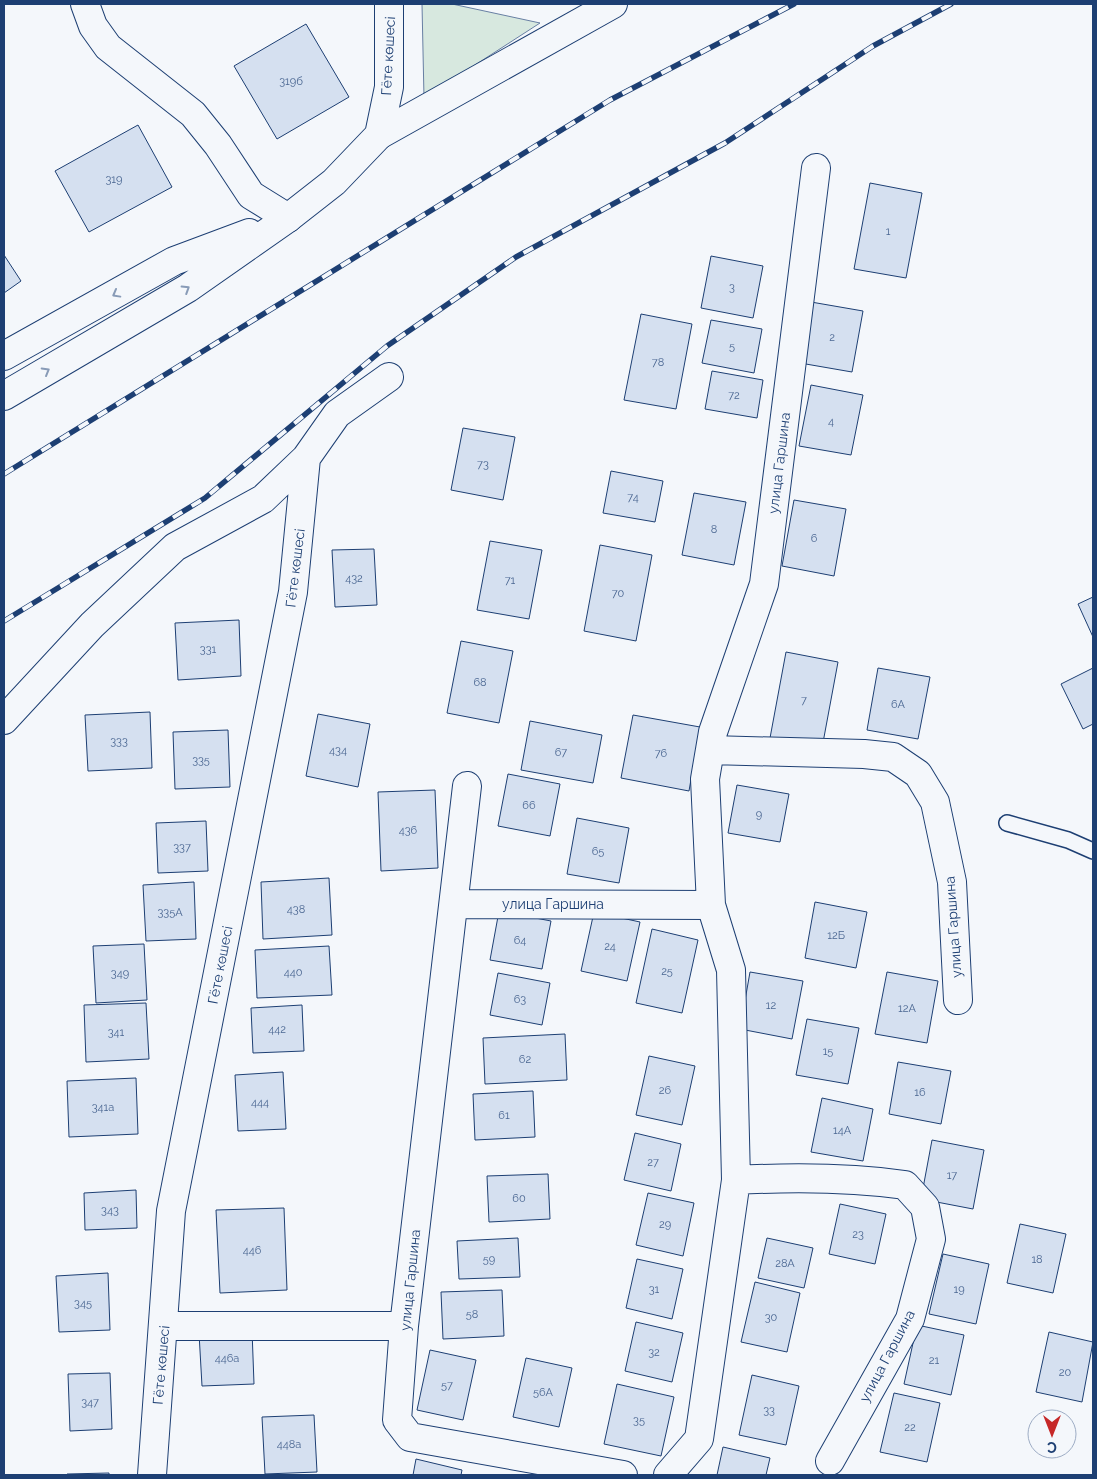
<svg xmlns="http://www.w3.org/2000/svg" width="1097" height="1479" viewBox="0 0 1097 1479" font-family="Raleway,sans-serif">
<style>
.green{fill:#d7e8df;stroke:#687fa3}
.building{fill:#d5e0f0;stroke:#1d3f73}
.lines{fill:none;stroke-linecap:round;stroke-linejoin:round}
.service-casing{stroke:#1d3f73;stroke-width:18}
.minor-casing{stroke:#1d3f73;stroke-width:30}
.tertiary-casing{stroke:#1d3f73;stroke-width:30}
.secondary-casing{stroke:#1d3f73;stroke-width:30}
.service{stroke:#f4f7fb;stroke-width:15}
.minor{stroke:#f4f7fb;stroke-width:28}
.tertiary{stroke:#f4f7fb;stroke-width:28}
.secondary{stroke:#f4f7fb;stroke-width:28}
.rail-casing{stroke:#1d3f73;stroke-width:5.5}
.rail{stroke:#f4f7fb;stroke-width:4;stroke-dasharray:11;stroke-linecap:butt}
.oneway{stroke:#889bb7}
.labels{text-anchor:middle;dominant-baseline:central;stroke-width:4;stroke-linejoin:round;paint-order:stroke}
.number-label{font-size:11px;fill:#4b6792}
.street-label{font-size:14px;fill:#1d3f73;stroke:#f4f7fb}
</style>
<rect width="100%" height="100%" fill="#f4f7fb"/>
<path class="green" d="M422 4H452L540 23 424 98Z"/>
<path class="building" d="M306 24 349 97 277 139 234 66Z
M138 125 172 187 89 232 55 171Z
M870 183 922 193 906 278 854 269Z
M4 255 21 281 4 293Z
M711 256 763 266 753 318 701 308Z
M811 302 863 311 852 372 800 363Z
M641 314 692 324 676 409 624 400Z
M711 320 762 329 754 373 702 363Z
M712 371 763 380 757 418 705 409Z
M811 385 863 395 851 455 799 446Z
M463 428 515 437 503 500 451 490Z
M611 471 663 481 655 522 603 513Z
M694 493 746 502 734 565 682 555Z
M794 500 846 509 834 576 782 566Z
M490 541 542 550 529 619 477 610Z
M600 545 652 555 636 641 584 631Z
M374 549 377 605 335 607 332 550Z
M1093 597V637L1078 604Z
M239 620 241 676 178 680 175 623Z
M461 641 513 651 499 723 447 713Z
M786 652 838 662 822 748 770 738Z
M878 668 930 677 918 739 867 730Z
M1093 668V724L1083 729 1061 684Z
M150 712 152 768 88 771 85 715Z
M318 714 370 724 358 787 306 776Z
M633 715 700 727 689 791 621 778Z
M530 721 602 735 593 783 521 770Z
M228 730 230 787 175 789 173 732Z
M508 774 560 784 550 836 498 826Z
M737 785 789 794 780 842 728 833Z
M435 790 438 868 381 871 378 792Z
M577 818 629 828 619 883 567 874Z
M206 821 208 871 158 873 156 823Z
M329 878 332 935 263 939 261 882Z
M194 882 196 939 146 941 143 885Z
M815 902 867 912 856 968 805 958Z
M499 911 551 921 542 969 490 960Z
M594 912 640 922 627 981 581 971Z
M652 929 698 940 682 1013 636 1003Z
M144 944 147 1000 96 1003 93 946Z
M329 946 332 995 257 998 255 950Z
M750 972 803 981 792 1039 740 1029Z
M887 972 938 981 927 1043 875 1034Z
M498 973 550 983 542 1025 490 1015Z
M146 1003 149 1059 86 1062 84 1005Z
M302 1005 304 1051 253 1053 251 1008Z
M807 1019 859 1028 848 1084 796 1075Z
M565 1034 567 1080 485 1084 483 1038Z
M649 1056 695 1066 682 1125 636 1115Z
M898 1062 951 1071 941 1124 889 1114Z
M283 1072 286 1129 238 1131 235 1075Z
M136 1078 138 1134 69 1137 67 1081Z
M533 1091 535 1137 475 1140 473 1094Z
M822 1098 873 1109 863 1161 811 1152Z
M635 1133 681 1144 671 1191 624 1180Z
M932 1140 984 1150 973 1209 921 1199Z
M548 1174 550 1219 489 1222 487 1176Z
M136 1190 137 1228 85 1230 84 1193Z
M648 1193 694 1203 683 1256 636 1245Z
M840 1204 886 1214 875 1264 829 1254Z
M284 1208 287 1290 220 1293 216 1210Z
M1020 1224 1066 1234 1053 1293 1007 1283Z
M518 1238 520 1277 459 1279 457 1241Z
M767 1238 813 1248 804 1288 758 1278Z
M943 1254 989 1264 976 1324 929 1314Z
M637 1259 683 1269 672 1319 626 1308Z
M108 1273 110 1330 59 1332 56 1276Z
M755 1282 800 1293 787 1352 741 1342Z
M502 1290 504 1336 443 1339 441 1292Z
M636 1322 683 1333 672 1382 625 1371Z
M917 1325 964 1335 951 1395 904 1384Z
M252 1330 254 1384 202 1386 199 1333Z
M1049 1332 1093 1342 1082 1402 1036 1392Z
M430 1350 476 1360 463 1420 417 1410Z
M526 1358 572 1368 559 1427 513 1417Z
M110 1373 112 1429 70 1431 68 1374Z
M752 1375 799 1386 786 1445 739 1435Z
M617 1384 674 1397 661 1456 604 1444Z
M894 1393 940 1403 927 1462 880 1452Z
M314 1415 317 1472 265 1474 262 1417Z
M723 1447 770 1458 766 1475H717Z
M416 1459 462 1470 461 1475H413Z
M109 1473V1475H67V1474Z"/>
<g class="lines">
<g class="service-casing">
<path id="service" d="M1007 823 1068 840 1093 851"/>
</g>
<g class="minor-casing">
<path id="minor" d="M85 4 93 26 108 47 193 114 218 145 251 195 288 218
M4 720 92 625 175 547 263 499 306 458 337 414 389 377
M710 750 864 754 893 757 918 774 935 802 952 882 958 1000
M467 786 404 1326 397 1420 410 1437 623 1475
M454 904 711 905
M736 1180C793 1177 849 1177 905 1185L925 1207 931 1239 910 1319 830 1461
M165 1326H404
M152 1475 171 1211 293 592 306 458
M668 1475 699 1439 736 1180 731 970 711 905 705 779 713 732 764 584 816 168"/>
</g>
<g class="tertiary-casing">
<path id="tertiary" d="M379 135 613 4"/>
</g>
<g class="secondary-casing">
<path id="secondary" d="M4 356 174 261 249 233
M4 396 188 288 288 218 334 182 379 135 389 87V4"/>
</g>
<use href="#service" class="service"/>
<use href="#minor" class="minor"/>
<use href="#tertiary" class="tertiary"/>
<use href="#secondary" class="secondary"/>
<g class="rail-casing">
<path id="rail" d="M4 474 610 100 794 4
M4 621 205 498 387 346 516 257 725 143 873 46 951 4"/>
</g>
<use href="#rail" class="rail"/>
</g>
<defs><path id="oneway-chevron" d="M-2-3.5L2.5 0L-2 3.5" fill="none" stroke-width="1.6" stroke-linecap="round" stroke-linejoin="round" transform="scale(1.25)"/></defs>
<g class="oneway">
<use href="#oneway-chevron" transform="translate(186 289) rotate(-32)"/>
<use href="#oneway-chevron" transform="translate(116 294) rotate(151)"/>
<use href="#oneway-chevron" transform="translate(46 371) rotate(-30)"/>
</g>
<g class="labels">
<g class="number-label">
<text x="291" y="81">319б</text>
<text x="114" y="179">319</text>
<text x="888" y="231">1</text>
<text x="732" y="287">3</text>
<text x="832" y="337">2</text>
<text x="732" y="346">5</text>
<text x="658" y="362">78</text>
<text x="734" y="395">72</text>
<text x="831" y="421">4</text>
<text x="483" y="464">73</text>
<text x="633" y="497">74</text>
<text x="714" y="529">8</text>
<text x="814" y="538">6</text>
<text x="354" y="578">432</text>
<text x="510" y="580">71</text>
<text x="618" y="593">70</text>
<text x="208" y="649">331</text>
<text x="480" y="682">68</text>
<text x="804" y="700">7</text>
<text x="898" y="704">6А</text>
<text x="119" y="741">333</text>
<text x="338" y="750">434</text>
<text x="561" y="752">67</text>
<text x="661" y="753">76</text>
<text x="201" y="760">335</text>
<text x="529" y="805">66</text>
<text x="759" y="814">9</text>
<text x="408" y="830">436</text>
<text x="182" y="847">337</text>
<text x="598" y="851">65</text>
<text x="296" y="909">438</text>
<text x="170" y="912">335А</text>
<text x="836" y="935">12Б</text>
<text x="520" y="940">64</text>
<text x="610" y="946">24</text>
<text x="667" y="971">25</text>
<text x="293" y="972">440</text>
<text x="120" y="973">349</text>
<text x="520" y="999">63</text>
<text x="771" y="1005">12</text>
<text x="907" y="1008">12А</text>
<text x="277" y="1029">442</text>
<text x="116" y="1032">341</text>
<text x="828" y="1051">15</text>
<text x="525" y="1059">62</text>
<text x="665" y="1090">26</text>
<text x="920" y="1092">16</text>
<text x="260" y="1102">444</text>
<text x="103" y="1107">341а</text>
<text x="504" y="1115">61</text>
<text x="842" y="1130">14А</text>
<text x="653" y="1162">27</text>
<text x="952" y="1175">17</text>
<text x="519" y="1198">60</text>
<text x="110" y="1210">343</text>
<text x="665" y="1224">29</text>
<text x="858" y="1234">23</text>
<text x="252" y="1250">446</text>
<text x="489" y="1259">59</text>
<text x="1037" y="1259">18</text>
<text x="785" y="1263">28А</text>
<text x="654" y="1289">31</text>
<text x="959" y="1289">19</text>
<text x="83" y="1303">345</text>
<text x="472" y="1314">58</text>
<text x="771" y="1317">30</text>
<text x="654" y="1352">32</text>
<text x="227" y="1358">446а</text>
<text x="934" y="1360">21</text>
<text x="1065" y="1372">20</text>
<text x="447" y="1385">57</text>
<text x="543" y="1392">56А</text>
<text x="90" y="1402">347</text>
<text x="769" y="1410">33</text>
<text x="639" y="1420">35</text>
<text x="910" y="1427">22</text>
<text x="289" y="1444">448а</text>
</g>
<g class="street-label">
<text transform="translate(388 56) rotate(-87)">Гёте көшесі</text>
<text transform="translate(779 463) rotate(-83)">улица Гаршина</text>
<text transform="translate(295 568) rotate(-83)">Гёте көшесі</text>
<text x="553" y="904">улица Гаршина</text>
<text transform="translate(953 927) rotate(-94)">улица Гаршина</text>
<text transform="translate(220 965) rotate(-79)">Гёте көшесі</text>
<text transform="translate(410 1280) rotate(-84)">улица Гаршина</text>
<text transform="translate(887 1356) rotate(-62)">улица Гаршина</text>
<text transform="translate(161 1365) rotate(-85)">Гёте көшесі</text>
</g>
</g>
<rect width="1097" height="1479" fill="none" stroke="#1d3f73" stroke-width="10"/>
<g transform="translate(1052 1434) rotate(180)"><circle r="24" fill="#f4f7fb" stroke="#9eadc5"/>
<path d="M0-4L9 19L0 12L-9 19Z" fill="#c62828"/>
<text y="-8" font-size="14" font-weight="bold" text-anchor="middle" fill="#1d3f73">С</text>
</g>
</svg>
